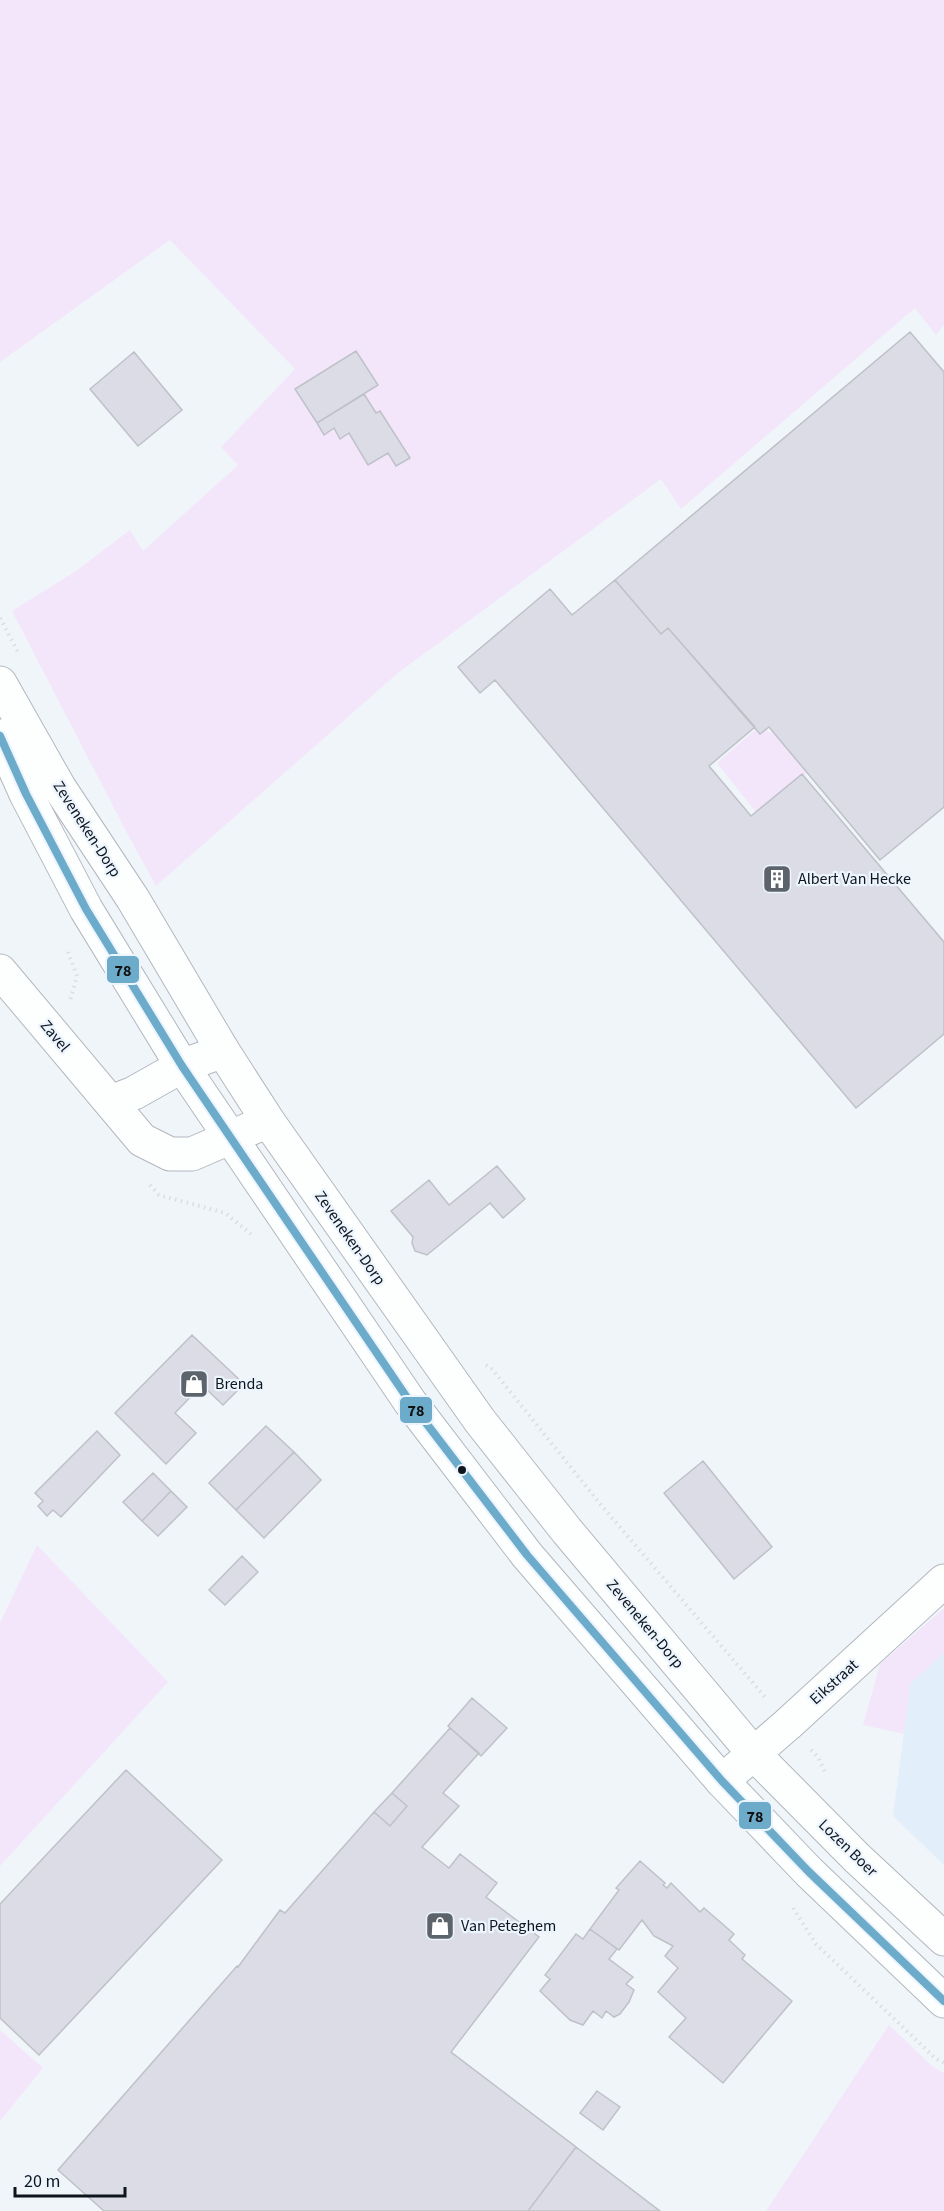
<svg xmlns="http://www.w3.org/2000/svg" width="944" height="2211" viewBox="0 0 944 2211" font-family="'Source Sans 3',sans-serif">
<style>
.built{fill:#e3eefb}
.green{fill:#f3e6fa}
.building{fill:#dbdce6;stroke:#bfc1c8;stroke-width:1.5}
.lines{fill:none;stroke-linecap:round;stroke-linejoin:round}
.minor-casing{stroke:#b3b8bf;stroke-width:35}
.major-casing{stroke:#b3b8bf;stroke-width:35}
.path{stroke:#dcdde0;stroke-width:4;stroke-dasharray:1.5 4.5;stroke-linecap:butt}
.minor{stroke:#fdfefe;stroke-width:33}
.major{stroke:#fdfefe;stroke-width:33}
.bus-1-casing{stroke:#ecf4fe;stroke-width:12}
.bus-1{stroke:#6cabca;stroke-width:8}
.bus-dot{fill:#0e151d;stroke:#ecf4fe;stroke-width:2}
.labels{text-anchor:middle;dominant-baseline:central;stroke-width:4.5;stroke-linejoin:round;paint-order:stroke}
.street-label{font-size:16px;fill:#0e151d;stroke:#ecf4fe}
.poi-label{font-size:16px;fill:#0e151d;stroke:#ecf4fe;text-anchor:start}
.line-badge{stroke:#ecf4fe;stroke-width:2}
.pale-badge-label{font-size:16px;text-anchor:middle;font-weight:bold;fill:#111}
</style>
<rect width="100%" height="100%" fill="#f0f5fa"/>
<path class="built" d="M944 1653V1865L893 1816 910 1684Z"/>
<path class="green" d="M0 0H944V325L936 335 915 308 681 509 661 479 398 673 156 886 127 833 12 611 76 571 130 530 143 551 238 465 221 447 295 369 170 240 0 362Z
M762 724 770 733 776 727 812 769 759 816 717 763Z
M37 1545 168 1682 0 1866V1623Z
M944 1608V1653L910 1684 904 1734 863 1725 880 1664Z
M889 2025 932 2066 944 2073V2211H766Z
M0 2030 43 2068 0 2121Z"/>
<path class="building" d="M910 332 944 372V807L880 860 769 727 760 734 668 628 661 634 615 580Z
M356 351 378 385 317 423 295 389Z
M134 352 182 410 138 446 90 389Z
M364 394 376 413 380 411 410 458 396 466 388 453 368 465 349 433 340 439 334 428 324 435 317 423Z
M615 580 661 634 668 628 755 727 709 766 751 816 802 774 944 942V1034L856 1108 495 680 480 693 458 667 550 589 572 615Z
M497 1166 525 1199 503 1218 490 1203 427 1255 415 1251 412 1243 413 1237 391 1211 429 1180 449 1205Z
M192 1335 244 1384 223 1405 202 1385 175 1413 196 1433 166 1464 115 1413Z
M266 1426 294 1452 236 1510 209 1483Z
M97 1431 120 1455 61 1517 53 1510 47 1516 38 1506 43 1501 35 1493Z
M294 1452 321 1480 264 1538 236 1510Z
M703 1461 772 1547 734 1579 664 1493Z
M153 1473 171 1491 142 1521 123 1502Z
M171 1491 187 1507 158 1536 142 1521Z
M242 1556 258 1572 225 1605 209 1590Z
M472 1698 507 1728 481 1756 448 1726Z
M450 1728 479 1753 443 1793 459 1806 422 1847 449 1868 460 1854 497 1883 486 1897 539 1937 451 2052 576 2147 528 2211H104L58 2170 237 1966 238 1967 280 1910 285 1913 374 1812 390 1826 407 1806 392 1793Z
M126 1770 222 1860 39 2055 0 2018V1904Z
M392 1793 407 1806 390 1826 374 1812Z
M640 1861 665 1883 663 1885 667 1888 671 1883 700 1912 704 1908 734 1934 729 1940 745 1955 742 1959 792 2001 723 2083 669 2037 686 2018 658 1992 678 1968 665 1956 673 1946 654 1936 642 1920 619 1950 590 1929 619 1890 616 1888Z
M590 1929 617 1949 609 1959 633 1977 626 1984 634 1990 629 2002 620 2014 614 2017 606 2011 602 2018 593 2011 583 2025 570 2020 540 1991 550 1979 545 1975 576 1934 583 1939Z
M597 2091 620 2107 603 2130 580 2113Z
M576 2147 660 2211H528Z"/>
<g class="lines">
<g class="minor-casing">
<path id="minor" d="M0 971 142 1140 170 1154H192L268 1121
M111 1102 134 1093 182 1066 223 1051
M722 1781 788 1724 944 1581"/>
</g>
<g class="major-casing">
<path id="major" d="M0 683 59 787 133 899 223 1051 268 1121 480 1421 567 1531 754 1754 857 1858 944 1939
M0 736 26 794 86 909 182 1066 410 1402 527 1555 722 1781 809 1872 944 2001"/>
</g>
<path class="path" d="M0 618 18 652
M68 952 77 976 70 1001
M150 1185 159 1195 225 1213 251 1234
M486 1365 492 1369 601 1505 765 1697
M811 1750 818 1757 826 1774
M793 1908 816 1944 935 2058 944 2063"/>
<use href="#minor" class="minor"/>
<use href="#major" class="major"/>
<g class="bus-1-casing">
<path id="bus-1" d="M0 736 26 794 86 909 182 1066 410 1402 527 1555 722 1781 809 1872 944 2001"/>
</g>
<use href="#bus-1" class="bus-1"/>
</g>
<defs>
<g id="building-square" transform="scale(1.5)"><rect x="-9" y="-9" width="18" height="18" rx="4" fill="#5d636a" stroke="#ecf4fe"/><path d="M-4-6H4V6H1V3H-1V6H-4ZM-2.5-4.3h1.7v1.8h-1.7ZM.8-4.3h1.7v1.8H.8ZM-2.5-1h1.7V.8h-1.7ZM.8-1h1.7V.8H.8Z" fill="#fff"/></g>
<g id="shop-square" transform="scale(1.5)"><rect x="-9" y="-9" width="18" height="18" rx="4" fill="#5d636a" stroke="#ecf4fe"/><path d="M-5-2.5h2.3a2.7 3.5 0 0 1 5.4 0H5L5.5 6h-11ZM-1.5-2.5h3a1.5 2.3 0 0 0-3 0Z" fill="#fff"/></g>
</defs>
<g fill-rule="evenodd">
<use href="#building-square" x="777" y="879"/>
<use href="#shop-square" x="194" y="1384"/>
<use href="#shop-square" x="440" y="1926"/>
</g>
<circle class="bus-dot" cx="462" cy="1470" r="5"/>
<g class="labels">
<g class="street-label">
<text transform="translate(87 829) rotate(57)">Zeveneken-Dorp</text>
<text transform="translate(55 1036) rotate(50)">Zavel</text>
<text transform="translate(350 1238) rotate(55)">Zeveneken-Dorp</text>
<text transform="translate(645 1624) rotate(50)">Zeveneken-Dorp</text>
<text transform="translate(834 1682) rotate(-42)">Eikstraat</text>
<text transform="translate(848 1848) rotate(44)">Lozen Boer</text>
</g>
<g class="poi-label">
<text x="798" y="879">Albert Van Hecke</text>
<text x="215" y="1384">Brenda</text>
<text x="461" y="1926">Van Peteghem</text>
</g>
</g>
<g class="line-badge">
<rect x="106" y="955" width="34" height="29" rx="6" fill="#6cabca"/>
<rect x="399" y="1396" width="34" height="28" rx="6" fill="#6cabca"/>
<rect x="738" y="1801" width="34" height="29" rx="6" fill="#6cabca"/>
</g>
<g class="pale-badge-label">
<text x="123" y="976">78</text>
<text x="416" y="1416">78</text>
<text x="755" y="1822">78</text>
</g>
<path d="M15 2187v9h110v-9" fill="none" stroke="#0e151d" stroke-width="3"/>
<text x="24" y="2187" font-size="18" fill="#0e151d" stroke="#ecf4fe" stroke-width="4.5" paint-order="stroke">20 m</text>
</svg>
